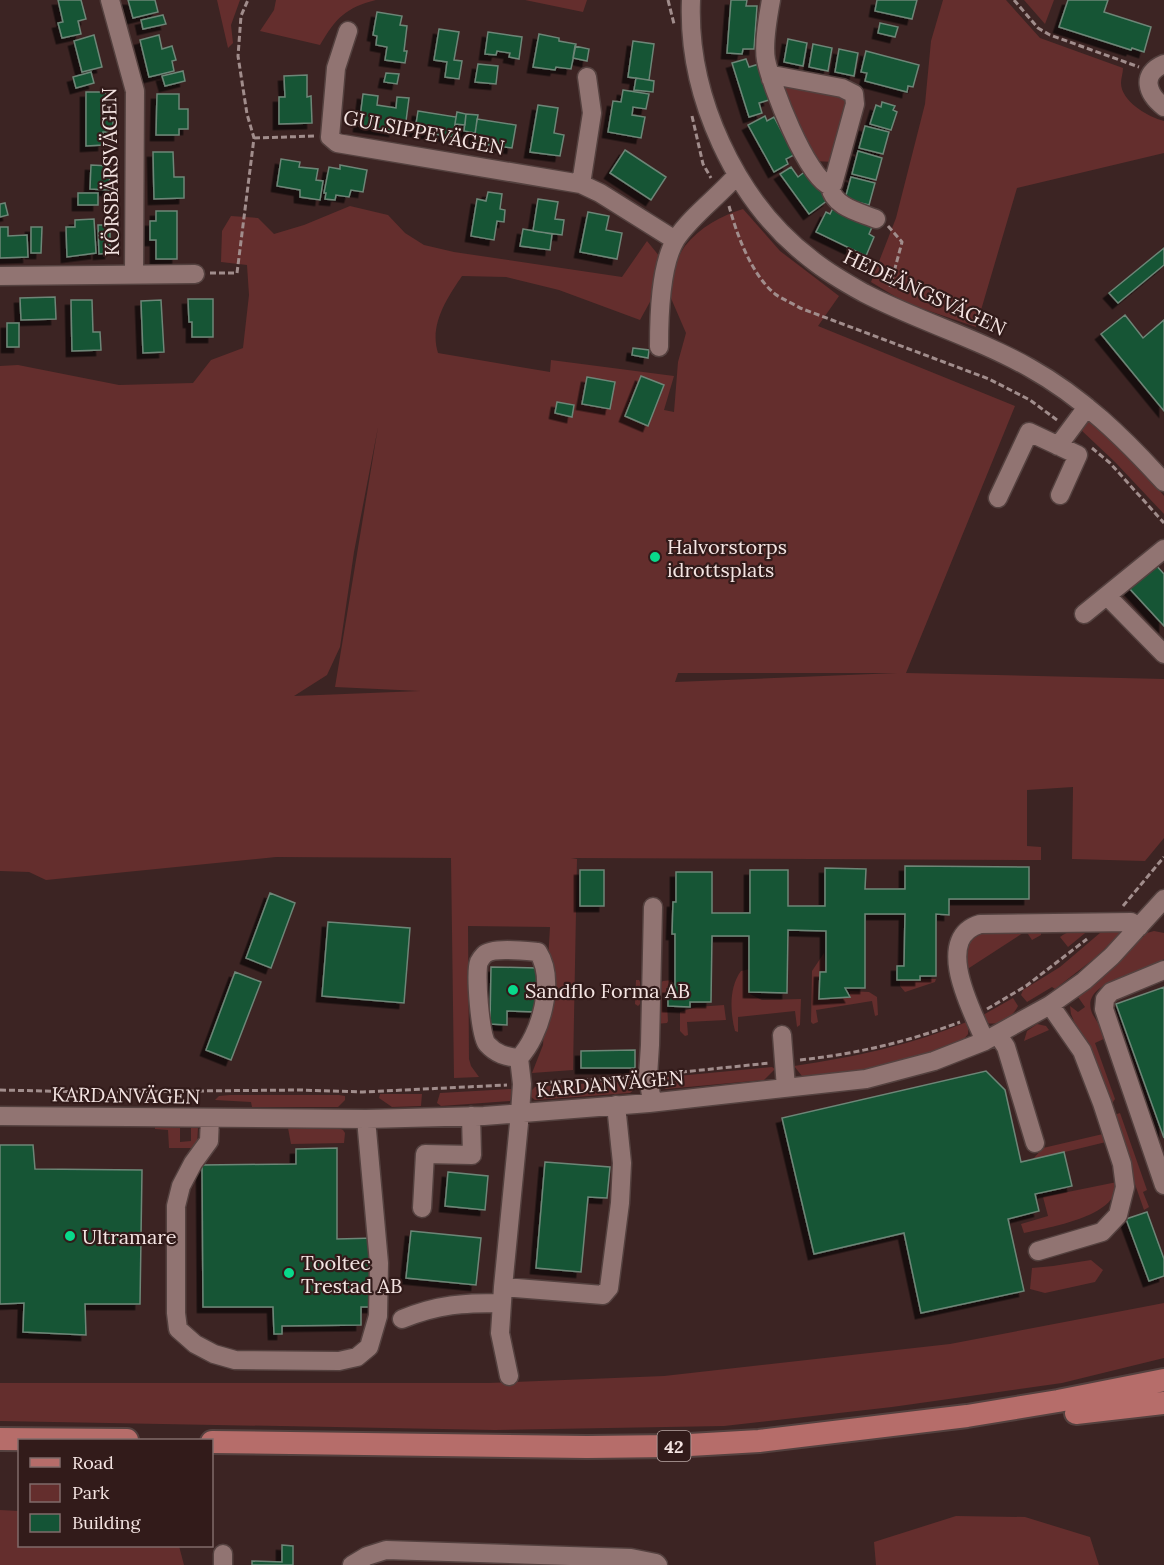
<svg xmlns="http://www.w3.org/2000/svg" width="1164" height="1565" viewBox="0 0 1164 1565" font-family="Lora,serif">
<style>
.green{fill:#642e2d;fill-rule:evenodd}
.building{fill:#145436;stroke:#6d8677;stroke-width:1.5;filter:url(#shadow)}
.lines{fill:none;stroke-linecap:round;stroke-linejoin:round}
.minor-casing{stroke:#54413f;stroke-width:21}
.major-casing{stroke:#54413f;stroke-width:26}
.path{stroke:#a18d8c;stroke-width:3;stroke-dasharray:6 3;stroke-linecap:butt}
.minor{stroke:#917472;stroke-width:18}
.major{stroke:#b66d6a;stroke-width:22}
.poi-dot{fill:#09d98b;stroke:#321b1a;stroke-width:2}
.labels{text-anchor:middle;dominant-baseline:central;stroke-width:4.5;stroke-linejoin:round;paint-order:stroke}
.shield{fill:#321b1a;stroke:#baa8a6;stroke-width:1.5}
.shield-label{font-size:18px;font-weight:bold;fill:#f4e4e2}
.street-label{font-size:20px;fill:#f4e4e2;stroke:#321b1a}
.poi-label{font-size:20px;fill:#f4e4e2;stroke:#321b1a;text-anchor:start}
</style>
<defs>
<filter id="shadow"><feDropShadow dx="-5.5" dy="5.5" stdDeviation="0" flood-color="#0009"/></filter>
</defs>
<rect width="100%" height="100%" fill="#3c2423"/>
<path class="green" d="M217 0H240L231 25 233 43 228 48Z
M276 0H376C345 8 336 18 320 45L260 31 274 10Z
M525 0H587L583 12Z
M943 0H1006L1040 38 1123 68C1123 73 1121 78 1121 83 1121 101 1148 117 1164 121V153L1017 188 976 327 906 303 871 282 896 218 925 104 931 41Z
M1024 0H1054L1045 24Z
M782 83 843 94 850 106 834 162 814 161 783 99Z
M350 206 388 215 405 233 424 245 454 252 622 277 647 241 660 257 653 280 651 300 640 320 559 290 506 277 462 276C447 298 429 325 438 353L550 372 551 360 674 376 664 410 674 412 678 362 686 333 667 289C672 276 676 258 685 246 700 227 721 216 743 209L780 251 839 296 818 326 1015 406 906 673 1164 679V838L1145 861 1072 859 1073 787 1027 790V846L1041 847V860L571 858 577 859 573 1070 532 1073 543 1045 550 927 468 926 469 1059 471 1066 479 1077 454 1078 451 858 276 857 46 880 29 872 0 871V366L18 365 119 385 193 383 211 360 243 348 249 295 247 265 221 262 222 231 231 216 258 218 274 234 304 225ZM378 427 335 687 420 691 294 696 327 675 340 647 354 552ZM678 673H897L675 682Z
M1089 419 1140 467 1164 496V514L1115 462 1080 429Z
M1107 927 1124 930 1095 958 1055 989 1052 987 1027 1002 1021 995 1023 990 1060 967Z
M1012 929 1041 931V935L1032 940 1026 931 966 970 971 981 967 980C963 972 962 965 963 956 966 926 989 930 1012 929Z
M1090 929 1068 947 1060 937C1068 930 1080 930 1090 929Z
M1154 931 1164 933V959C1147 975 1079 979 1092 1013 1096 1021 1103 1030 1108 1037L1095 1043 1115 1099 1111 1105 1114 1115 1120 1113 1147 1190 1143 1192 1149 1207 1144 1210 1100 1084 1071 1014 1070 1006 1078 1012 1085 1007 1078 997 1147 933Z
M824 953 826 973 819 999 850 997V991L869 992 877 997 878 1015 875 1016 872 1001 816 1010 818 1022 813 1024 811 1022 812 971Z
M750 969V994L762 1000 801 999 800 1025 797 1027 795 1011 738 1017V1032L735 1031C730 1012 729 987 741 971Z
M900 979H936L935 982 905 992 900 986Z
M636 980H639L640 982V1004L638 1006 635 1004Z
M672 980V987L666 988 668 1021 667 1023 655 1024 657 985 663 981Z
M1013 998 1018 1006C1013 1017 999 1026 987 1023L983 1018V1015Z
M724 1005 726 1020 687 1022 688 1035 685 1036 680 1031V1012L696 1007Z
M969 1021 968 1034 964 1039C916 1064 861 1071 808 1076H802L794 1066C854 1057 912 1045 969 1021Z
M1037 1024 1046 1026 1049 1030 1024 1041 1027 1031Z
M772 1067 775 1069 764 1080 666 1089 661 1086 657 1078Z
M640 1080 636 1088 630 1093 535 1100 531 1097V1091L535 1087Z
M511 1089 512 1097 510 1101 441 1106 437 1103 440 1093Z
M380 1094H422L421 1106 392 1107 379 1098Z
M230 1095H339L345 1096V1100L338 1107H252L251 1102 215 1100 219 1096Z
M155 1126 180 1128V1142L191 1141V1128H198L197 1145 194 1148H169L168 1130 155 1129Z
M288 1128H339L343 1130 345 1133 344 1143 291 1144Z
M1103 1134 1106 1142 1032 1160 1043 1148Z
M1117 1182C1119 1217 1049 1227 1024 1233L1021 1224 1048 1216 1043 1197Z
M1091 1260 1103 1270 1095 1282 1045 1293 1030 1289 1032 1268 1053 1266Z
M1164 1303V1358L1062 1383 892 1407 724 1426 495 1430 0 1421V1383H488L664 1376 950 1344Z
M0 1510 19 1511 20 1546H179L184 1565H0Z
M956 1516 1025 1517 1090 1537 1099 1565H876L874 1542Z"/>
<path class="building" d="M58 0H81L86 19 78 21 81 34 62 38 58 23 63 22Z
M128 0H155L158 12 133 18Z
M731 0H747L746 6H757L754 49H743L742 54 727 53Z
M877 0H917L912 19 875 11Z
M1068 0H1108L1104 12 1151 27 1144 52 1132 48 1131 50 1059 27Z
M377 12 402 16 400 25 407 26 404 51H407L405 63 385 60 387 47 376 45 377 36 373 35Z
M163 15 166 24 143 29 141 20Z
M880 23 898 27 895 37 878 33Z
M439 29 459 32 454 60 462 61 459 79 445 77 447 62 434 60Z
M488 32 522 37 519 59 509 57 510 53 497 51 496 55 485 54Z
M539 34 559 38V41L576 44 571 69 556 67 555 70 533 67Z
M94 35 102 67 82 72 74 41Z
M159 35 162 49 172 46 176 60 172 61 174 71 149 77 140 40Z
M788 39 807 43 803 66 784 62Z
M633 41 654 44 649 80 628 77Z
M813 44 832 48 828 71 809 67Z
M575 46 589 49 587 61 573 58Z
M839 49 858 53 854 76 835 72Z
M866 51 919 65 913 87 908 86 907 92 865 81 867 73 861 72Z
M746 59 749 67 759 64 769 100 759 103 762 113 749 117 732 63Z
M478 64 498 66 496 84 475 82Z
M183 71 185 81 165 86 162 76Z
M91 72 94 83 76 88 73 77Z
M386 73 399 74 397 84 384 82Z
M307 75V97L311 96 312 123 279 124V97H285L284 76Z
M636 78 654 81 653 92 634 90Z
M623 90 649 94 646 109 633 107 632 115 645 117 641 138 608 132 613 101 621 102Z
M86 92H106V116H113V132H103V145L86 146Z
M157 94H179V109H188V129H179V135H156Z
M363 94 378 96 377 105 396 108 397 97 409 98 406 121 396 120 394 131 359 126Z
M882 102 895 106 893 110 897 112 891 130 870 124 876 105 881 107Z
M538 105 558 108 554 133 564 135 560 156 530 152Z
M418 111 456 117 453 137 415 131Z
M457 112 466 114 465 125 455 124Z
M466 114 478 115 475 133 464 131Z
M765 116 767 121 774 117 794 155 786 159 788 164 774 172 748 125Z
M477 119 516 125 512 148 474 143Z
M865 126 889 132 883 154 859 148Z
M625 150 666 177 651 200 610 173Z
M858 151 882 158 876 180 852 174Z
M153 152H173L174 177H184V198L154 199Z
M281 159 300 162 299 167 318 169 316 180 323 181 320 200 300 197V190L277 186Z
M91 165 110 166 109 190 90 189Z
M340 165 367 170 363 192 351 190 349 197 336 195 335 200 325 199 326 193H324L329 167 340 169Z
M791 167 798 177 807 170 828 200 809 214 780 174Z
M851 177 875 183 869 205 845 199Z
M488 192 502 194 500 209 505 210 504 222 497 221 494 240 471 236 477 199 486 201Z
M78 193H98V205H78Z
M538 199 558 202 555 219 564 220 562 235 533 231Z
M5 203 8 215 0 217V204Z
M833 208 872 227 869 234 874 237 866 256 816 232 826 212 830 214Z
M156 211H177V259H156V240H150V221H156Z
M588 212 609 216 606 230 622 233 617 259 580 252Z
M94 219 96 253 67 257 66 227H75V220Z
M98 225H110V253L99 254Z
M0 227H8V236L27 235 28 257 0 258Z
M31 227H42L41 253H31Z
M523 229 552 234 550 250 520 246Z
M1164 248V265L1118 303 1109 293Z
M55 297 56 319 21 320 20 298Z
M188 299H213V337H192V322H189Z
M71 300H92L93 332H100L101 350 72 351Z
M161 300 164 352 143 353 141 301Z
M1125 315 1143 338 1164 320V411L1101 334Z
M7 323H19V347H7Z
M633 348 649 350 648 358 632 355Z
M641 376 664 385 648 426 625 416Z
M587 377 615 382 610 409 582 404Z
M557 402 574 405 572 417 555 413Z
M1155 564 1164 574V626L1129 588Z
M905 866 1029 867V899H949V915L936 914V976H920V980H897V966H904L905 914H865V988H845L850 997 819 999 820 972H826V931L788 930 787 993 749 992V936H712L711 1002H690V1007L668 1006V988H675V934H672L673 902H676V872H712V913H750V870H788V906H825V868L866 869 865 889H905Z
M580 870H604V906H580Z
M270 893 295 903 271 968 246 958Z
M328 922 410 928 404 1003 322 996Z
M491 967 537 968 536 1012 507 1011V1025L490 1024Z
M235 972 261 982 231 1060 206 1050Z
M1164 987V1138L1116 1004Z
M635 1050V1068H581V1051Z
M986 1071 1005 1090 1021 1162 1064 1152 1072 1186 1035 1194 1039 1211 1008 1219 1024 1291 921 1313 904 1233 814 1254 782 1118Z
M0 1145H33L35 1169 142 1170 140 1304H85L86 1335 23 1332 24 1303 0 1304Z
M337 1148V1239L376 1238V1307H361V1325L282 1326V1334H274L273 1307H203L202 1165 296 1164V1149Z
M545 1162 610 1167 607 1198 588 1197 581 1272 536 1268Z
M448 1172 488 1176 485 1210 445 1206Z
M1147 1212 1164 1259V1276L1149 1281 1126 1219Z
M411 1231 481 1238 476 1285 406 1278Z
M282 1545 293 1546V1565H252V1561L282 1562Z"/>
<g class="lines">
<g class="minor-casing">
<path id="minor" d="M110 0 135 91 134 274
M691 0C687 95 735 201 811 259 827 272 846 283 864 293 918 321 977 338 1030 368 1082 397 1124 438 1164 482
M771 0C768 16 763 44 766 60 771 85 807 178 830 186L833 184 855 104 854 94 842 88 778 76 771 79
M348 31 336 68 330 137 337 143 581 184 600 193 675 240
M1164 64C1140 74 1147 94 1164 107
M581 184 592 113 587 77
M830 186C833 207 859 212 876 219
M0 276 195 274
M659 347C659 317 660 265 676 239 692 215 718 197 737 175
M1058 446 1087 407
M998 498 1029 432 1078 455 1060 495
M1107 596 1164 654
M1084 614 1164 549
M1164 970 1111 992 1105 999 1104 1009 1164 1185
M782 1035 786 1088
M998 1035 1006 1047 1035 1143
M985 1041C973 1013 932 938 980 924L1131 922 1139 927
M652 1102 648 1076 650 1045 653 907
M0 1116 366 1119 484 1116 649 1103 866 1079 934 1061 985 1041 1050 1005 1084 981 1112 956 1164 899
M210 1118 209 1141 193 1163 181 1186 176 1206V1313L178 1329 195 1344 214 1354 235 1360 339 1361 357 1357 369 1347 378 1316 379 1263 366 1119
M422 1208 425 1154 472 1155 471 1116
M1038 1251 1102 1232 1118 1215 1125 1187 1122 1164 1102 1103 1082 1051 1050 1005
M503 1287 603 1295 609 1288 620 1203 622 1163 616 1105
M402 1319C439 1304 463 1303 502 1303
M509 1376 500 1333 503 1287 520 1113 522 1084 519 1058C541 1035 556 980 538 952 527 951 492 947 484 955 482 957 480 960 479 962 475 972 480 1037 487 1044 496 1054 506 1057 519 1058
M223 1565V1554
M352 1565 367 1556 386 1550 631 1558 656 1563 658 1565"/>
</g>
<g class="major-casing">
<path id="major" d="M1076 1413 1164 1403
M0 1439 127 1440
M212 1442 587 1447 672 1446 759 1441 967 1416 1058 1401 1164 1380"/>
</g>
<path class="path" d="M668 0 674 24
M1014 0 1038 28 1050 35 1139 67
M692 116 703 164 711 178
M254 138 316 136
M729 206C737 235 751 274 775 294 782 299 792 303 800 308L989 379 1030 400 1057 420
M888 226 902 242 890 287
M210 273H237L254 138 247 114 238 56 241 16 248 0
M1092 448 1110 463 1164 523
M1123 906 1164 857
M987 1009 1026 986 1087 939
M800 1060C855 1054 908 1042 960 1022
M663 1074 770 1063
M537 1083 633 1077
M0 1090 87 1092 300 1090 363 1092 507 1085"/>
<use href="#minor" class="minor"/>
<use href="#major" class="major"/>
</g>
<g class="poi-dot">
<circle cx="655" cy="557" r="6"/>
<circle cx="513" cy="990" r="6"/>
<circle cx="70" cy="1236" r="6"/>
<circle cx="289" cy="1273" r="6"/>
</g>
<g class="labels">
<rect class="shield" x="657.5" y="1431" width="33" height="30" rx="4.5"/>
<g class="shield-label">
<text x="674" y="1446">42</text>
</g>
<g class="street-label">
<text transform="translate(424 132) rotate(11)">GULSIPPEVÄGEN</text>
<text transform="translate(110 172) rotate(-91)">KÖRSBÄRSVÄGEN</text>
<text transform="translate(925 292) rotate(25)">HEDEÄNGSVÄGEN</text>
<text transform="translate(610 1083) rotate(-5)">KARDANVÄGEN</text>
<text transform="translate(126 1095) rotate(1)">KARDANVÄGEN</text>
</g>
<g class="poi-label">
<text x="667" y="546">Halvorstorps<tspan x="667" dy="23">idrottsplats</tspan></text>
<text x="525" y="990">Sandflo Forma AB</text>
<text x="82" y="1236">Ultramare</text>
<text x="301" y="1262">Tooltec<tspan x="301" dy="23">Trestad AB</tspan></text>
</g>
</g>
<rect x="18" y="1439" width="195" height="108" fill="#321b1a" stroke="#806b6a" stroke-width="1.5"/>
<rect x="30" y="1458" width="30" height="9" fill="#b66d6a" stroke="#806b6a" stroke-width="1.5"/>
<text x="72" y="1469" font-size="18" fill="#f4e4e2">Road</text>
<rect x="30" y="1484" width="30" height="18" fill="#642e2d" stroke="#806b6a" stroke-width="1.5"/>
<text x="72" y="1499" font-size="18" fill="#f4e4e2">Park</text>
<rect x="30" y="1514" width="30" height="18" fill="#145436" stroke="#806b6a" stroke-width="1.5"/>
<text x="72" y="1529" font-size="18" fill="#f4e4e2">Building</text>
</svg>
